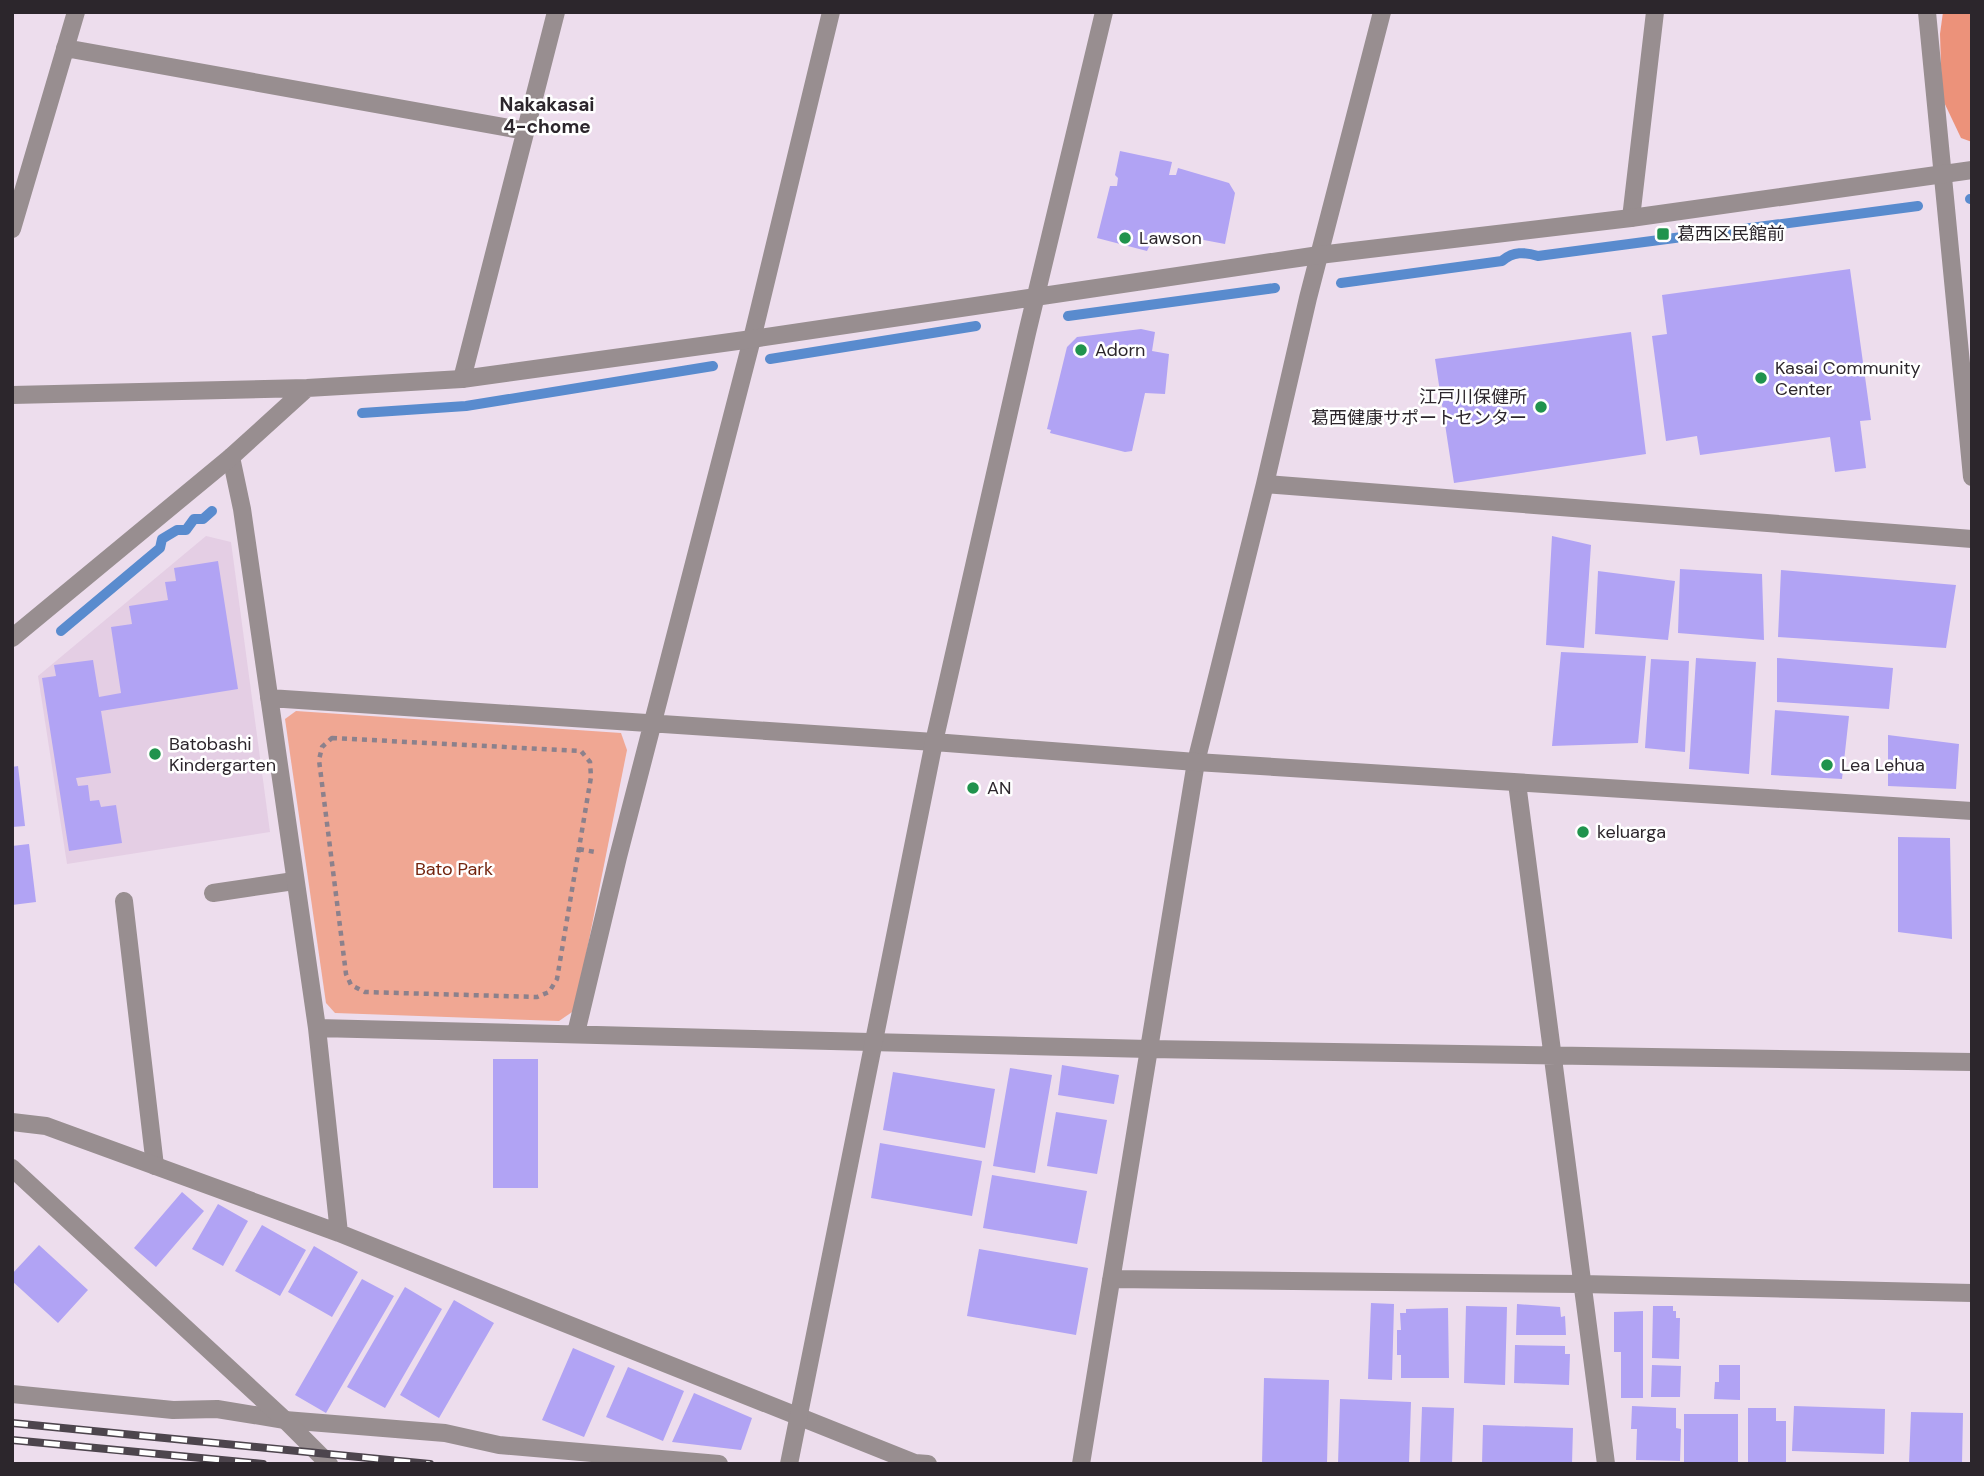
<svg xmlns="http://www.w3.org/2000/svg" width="1984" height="1476" viewBox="0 0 1984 1476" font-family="'DM Sans','Noto Sans JP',sans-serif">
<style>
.built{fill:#e4cee4}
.green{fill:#f0a793}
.forest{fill:#ec927a}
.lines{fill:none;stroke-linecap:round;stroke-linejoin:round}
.stream{stroke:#598bce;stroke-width:10}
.building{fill:#b1a3f4}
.path{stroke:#8c818c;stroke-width:4.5;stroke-dasharray:5 5;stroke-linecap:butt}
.service{stroke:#988e90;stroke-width:18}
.minor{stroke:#988e90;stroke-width:18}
.tertiary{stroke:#988e90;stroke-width:18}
.rail-casing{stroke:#4d454d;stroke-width:8}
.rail{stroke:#fff;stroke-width:5;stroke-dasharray:16;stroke-linecap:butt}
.poi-dot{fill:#20934d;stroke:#fff;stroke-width:2.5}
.labels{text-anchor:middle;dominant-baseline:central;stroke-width:5;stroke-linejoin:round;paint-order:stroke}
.poi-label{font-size:18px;fill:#2c262c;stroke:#fff;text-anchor:start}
.park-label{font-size:18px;fill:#73240d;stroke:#fff}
.neighbourhood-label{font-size:19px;font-weight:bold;fill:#2c262c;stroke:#fff}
</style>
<rect width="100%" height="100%" fill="#eddded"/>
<path class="built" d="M206 536 231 542 270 832 67 864 38 676Z"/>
<path class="green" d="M296 711 621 733 627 750 575 1010 559 1021 335 1013 326 1003 285 719Z"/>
<path class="forest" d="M1943 12H1972V142L1961 138 1942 98 1940 34Z"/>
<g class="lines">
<path class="stream" d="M1970 199H1972
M1341 283 1502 261C1513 251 1525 252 1538 256L1918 206
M1068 316 1275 288
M770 359 976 326
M362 413 466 406 713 366
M61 631 160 548 162 539 177 530H186L194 519H203L212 511"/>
</g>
<path class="building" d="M1120 151 1172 162 1169 175H1176L1178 168 1229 183 1235 193 1225 244 1172 234 1171 237 1156 232 1147 251 1097 238 1110 186H1117L1118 178 1115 175Z
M1850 269 1871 420 1860 421 1866 468 1835 472 1830 437 1700 455 1697 436 1666 441 1652 336 1667 334 1662 295Z
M1141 329 1155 332 1152 351 1169 354 1165 394 1145 393 1132 451 1125 452 1050 433 1051 430 1047 429 1067 347 1077 337Z
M1631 332 1646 454 1454 483 1435 359Z
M1552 536 1591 545 1584 648 1546 645Z
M218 561 238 689 101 711 111 773 76 778 78 786 88 785 90 801 99 800 101 807 116 805 122 843 69 851 42 678 56 676 54 665 93 660 99 697 121 693 111 627 132 624 129 606 168 600 165 582 176 581 174 568Z
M1680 569 1762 574 1764 640 1678 633Z
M1781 570 1956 585 1946 648 1778 637Z
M1598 571 1675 581 1668 640 1595 634Z
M1561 652 1646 656 1638 743 1552 746Z
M1696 658 1756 662 1749 774 1689 769Z
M1777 658 1893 668 1889 709 1777 702Z
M1651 659 1689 661 1685 752 1645 748Z
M1775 710 1849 716 1842 779 1771 775Z
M1888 735 1959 744 1956 789 1888 786Z
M18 766 25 826 12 827V767Z
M1898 837 1950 838 1952 939 1898 932Z
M29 844 36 902 12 905V846Z
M493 1059H538V1188H493Z
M1062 1065 1119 1075 1114 1104 1058 1095Z
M1010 1068 1052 1075 1035 1173 993 1166Z
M893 1072 995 1089 985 1148 883 1130Z
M1056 1112 1107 1120 1097 1174 1047 1166Z
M880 1143 982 1161 972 1216 871 1198Z
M992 1175 1087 1191 1077 1244 983 1228Z
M182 1192 204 1211 156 1267 134 1248Z
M218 1204 248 1221 223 1266 192 1249Z
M262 1225 306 1250 280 1296 235 1271Z
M39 1245 88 1290 58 1323 12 1281V1274Z
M314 1246 358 1272 332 1317 288 1292Z
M979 1249 1088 1268 1076 1335 967 1316Z
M362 1279 394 1296 326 1413 295 1395Z
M405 1287 442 1309 385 1408 347 1387Z
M454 1300 494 1323 439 1418 400 1395Z
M1371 1303 1394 1304 1392 1380 1368 1379Z
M1517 1304 1560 1307 1561 1317 1565 1316 1566 1335H1516Z
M1466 1306 1507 1307 1505 1385 1464 1383Z
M1653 1306H1673V1311H1676V1318H1680L1679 1359 1652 1358Z
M1448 1308 1449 1378H1401V1355H1397V1330H1401L1400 1313H1406V1309Z
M1643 1311V1398H1621V1352H1614V1312Z
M1515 1345 1565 1346V1354H1570L1569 1385 1514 1383Z
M573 1348 615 1366 584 1437 542 1420Z
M1652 1365 1681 1366 1680 1397H1651Z
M1719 1365H1740V1400L1714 1399 1715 1382H1719Z
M628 1367 684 1391 663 1441 606 1417Z
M1264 1378 1329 1380 1327 1464H1262Z
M694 1393 752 1418 741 1450 672 1442Z
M1340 1399 1411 1402 1409 1464H1338Z
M1632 1406 1676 1408V1428L1681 1429 1680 1461 1636 1460 1637 1429H1631Z
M1794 1406 1885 1409 1884 1454 1792 1451Z
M1422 1407 1454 1408 1452 1464H1420Z
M1748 1408H1776V1421H1786V1464H1748Z
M1911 1412 1963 1413 1962 1464H1909Z
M1684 1414H1738V1464H1684Z
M1483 1425 1573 1428 1572 1464H1482Z"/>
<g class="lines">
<path class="path" d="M332 738 581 751 590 762 591 777 557 979 549 992 537 997 365 992 351 985 346 974 319 760 322 747Z
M579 849 595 852"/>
<path class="service" d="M213 893 294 881
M124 901 155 1166"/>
<path class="minor" d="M1927 12 1972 477
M65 48 526 131
M1631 218 1655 12
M12 229 76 12
M462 379 556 12
M231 457 242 509 317 1028 339 1233
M1265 484 1972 539
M269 698 934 742
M1517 783 1606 1464
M317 1028 1149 1049 1972 1062
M576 1033 618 857 752 339 831 12
M12 1122 46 1126 339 1233 915 1463 928 1464
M1111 1279 1582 1284 1972 1293
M12 1394 173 1410 217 1409 285 1420 445 1433 499 1445 719 1464
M1081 1464 1196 762 1265 484 1308 298 1382 12"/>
<path class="tertiary" d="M12 395 307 388 462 379 752 339 1319 255 1631 218 1972 170
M12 638 231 457 307 388
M934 742 1196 762 1972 811
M12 1168 285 1420 329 1464
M789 1464 934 742 1027 333 1104 12"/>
<g class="rail-casing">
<path id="rail" d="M12 1423 430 1464
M12 1440 263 1464"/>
</g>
<use href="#rail" class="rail"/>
</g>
<g class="poi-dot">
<rect x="1656" y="227" width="14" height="14" rx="3.5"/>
<circle cx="1125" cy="238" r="7"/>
<circle cx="1081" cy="350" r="7"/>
<circle cx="1761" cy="378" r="7"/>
<circle cx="1541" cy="407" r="7"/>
<circle cx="155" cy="754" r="7"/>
<circle cx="1827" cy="765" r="7"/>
<circle cx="973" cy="788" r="7"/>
<circle cx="1583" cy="832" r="7"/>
</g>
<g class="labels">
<g class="poi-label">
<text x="1677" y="234">葛西区民館前</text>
<text x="1139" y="238">Lawson</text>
<text x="1095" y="350">Adorn</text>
<text x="1775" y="368">Kasai Community<tspan x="1775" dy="21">Center</tspan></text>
<text x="1527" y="397" text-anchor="end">江戸川保健所<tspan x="1527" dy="21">葛西健康サポートセンター</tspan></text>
<text x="169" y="744">Batobashi<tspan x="169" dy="21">Kindergarten</tspan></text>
<text x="1841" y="765">Lea Lehua</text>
<text x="987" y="788">AN</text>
<text x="1597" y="832">keluarga</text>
</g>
<g class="park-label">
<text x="454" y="869">Bato Park</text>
</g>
<g class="neighbourhood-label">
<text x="547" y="104">Nakakasai<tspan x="547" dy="22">4-chome</tspan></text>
</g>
</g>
<rect width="1984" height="1476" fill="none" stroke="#2c262c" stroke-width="28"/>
</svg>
